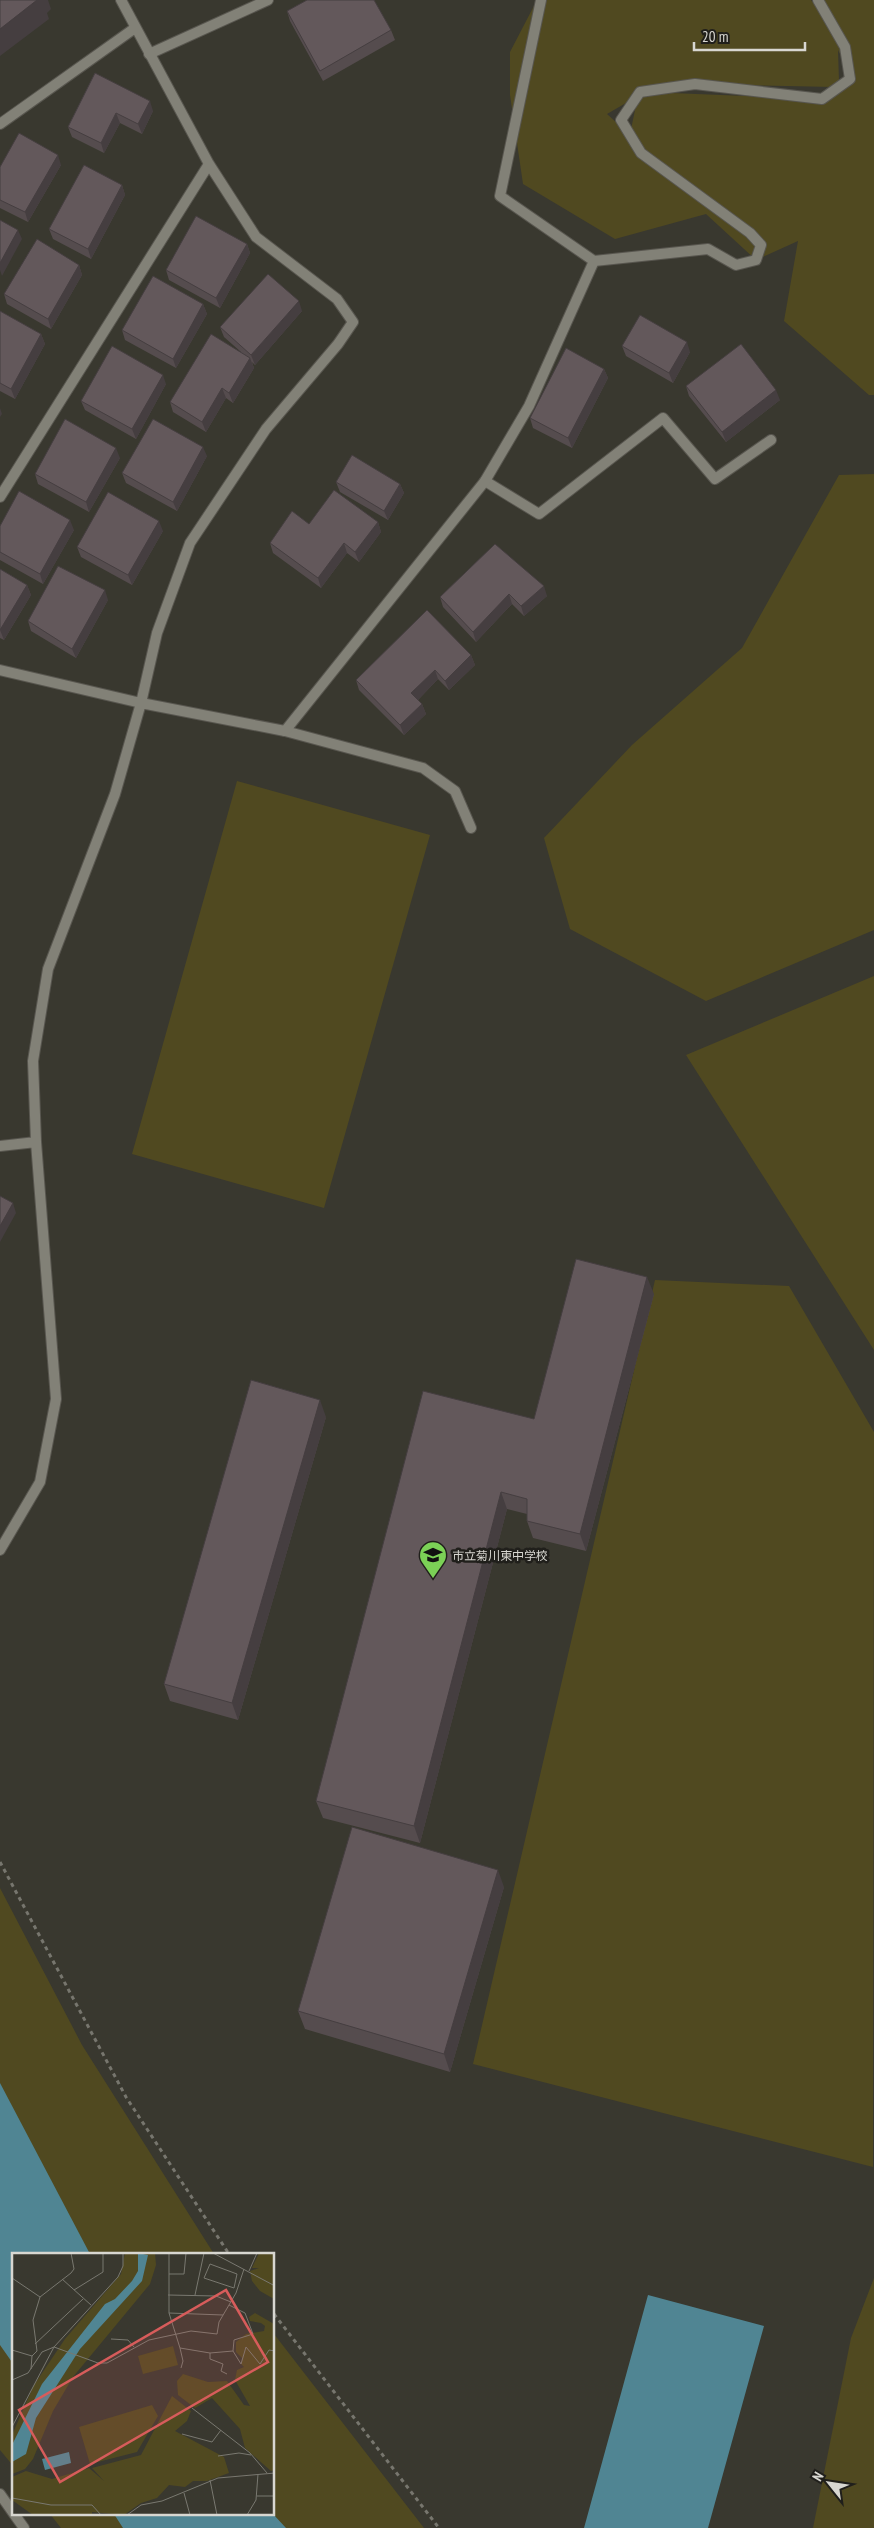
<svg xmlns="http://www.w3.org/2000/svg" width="874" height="2528" viewBox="0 0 874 2528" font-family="'PT Sans Narrow','Noto Sans JP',sans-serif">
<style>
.green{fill:#504920;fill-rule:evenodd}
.water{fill:#508593}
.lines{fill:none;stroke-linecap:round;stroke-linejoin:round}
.service-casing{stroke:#58564f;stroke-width:12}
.minor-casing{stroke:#58564f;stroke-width:12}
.path{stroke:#77766e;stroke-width:3;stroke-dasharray:4 4;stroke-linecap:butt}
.service{stroke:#828177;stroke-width:10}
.minor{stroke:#828177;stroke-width:10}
.wall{fill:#554c4e}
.shaded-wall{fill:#453e40}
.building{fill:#63585b;stroke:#453e40}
.labels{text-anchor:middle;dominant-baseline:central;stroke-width:5;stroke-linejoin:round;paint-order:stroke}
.poi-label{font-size:12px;fill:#d8d7d1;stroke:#201f1b;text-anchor:start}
.inset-road{fill:none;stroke:#797870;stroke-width:1}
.view{fill:#d75c5b;fill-opacity:0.15;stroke:#d75c5b;stroke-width:2.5}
.inset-edge{fill:none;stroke:#d8d7d1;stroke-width:2.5}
</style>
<rect width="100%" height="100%" fill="#39382f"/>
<path class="green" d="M537 0H811L814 4 813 0H874V395H869L784 321 798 241 756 260 706 214 615 239 523 184 510 95V52ZM838 50 849 72 840 82 839 81ZM695 84 834 87 821 99 647 92ZM638 96 630 134H629L607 114Z
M874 474V930L706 1001 570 929 544 838 632 745 742 648 839 475Z
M237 781 430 835 324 1208 132 1154Z
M874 976V1350L686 1055Z
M655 1280 789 1286 874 1432 873 2167 473 2064Z
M0 1888 82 2045 214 2254H14V2467L0 2450Z
M874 2278V2528H813L851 2338Z
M274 2334 424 2528H61L50 2514H274Z"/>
<path class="water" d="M0 2083 90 2254H14V2365L0 2345Z
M648 2295 764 2326 708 2528H584Z
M114 2514H273L286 2528H123Z"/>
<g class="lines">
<g class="service-casing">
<path id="service" d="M541 0 500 196 594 261
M149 54 268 0
M485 481 539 514 663 418 715 479 771 440
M285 731 423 768 455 791 471 828
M0 2494 14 2514
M14 2514 24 2528"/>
</g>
<g class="minor-casing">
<path id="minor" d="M0 124 135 28
M0 497 209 164
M0 670 141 703 285 731 485 481 529 406 594 261 708 249 736 265 756 260 761 245 750 233 641 153 621 120 640 92 695 84 822 99 850 79 845 47 818 0
M0 1146 36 1142
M0 1550 40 1482 56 1399 36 1142 33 1061 48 969 115 794 141 703 157 633 190 543 266 429 338 344 353 322 337 299 256 237 209 164 121 0"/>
</g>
<path class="path" d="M0 1862 126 2097 229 2254
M274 2314 439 2528"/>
<use href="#service" class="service"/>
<use href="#minor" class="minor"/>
</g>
<path class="wall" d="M287 11 391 30 395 40 323 81 290 21Z
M95 73 153 111 142 134 120 123 104 153 72 137 68 127Z
M61 165 28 222 0 208V167Z
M122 185 125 195 91 259 53 239 49 229Z
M247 244 250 253 220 308 169 280 166 270Z
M79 265 82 275 51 329 7 304 4 294Z
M203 304 207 314 176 368 125 340 122 330Z
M0 311 41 334 45 344 15 399 0 391Z
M302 311 255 365 252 362 254 368 233 403 226 398 206 432 173 412 170 402 241 352 224 337 220 327Z
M622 346 690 352 673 383 626 356Z
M604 369 608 378 572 448 533 428 530 418Z
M166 384 136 439 85 410 81 401Z
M686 386 780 400 726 442 689 396Z
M207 456 177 511 126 483 122 473Z
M120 458 89 512 38 484 35 474Z
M336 482 400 484 404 493 388 520 340 492Z
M378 522 381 532 359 562 347 553 321 588 273 553 270 543 309 524Z
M0 526 74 530 43 584 0 560Z
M163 531 132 585 81 557 77 547Z
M495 544 547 596 524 616 512 604 476 642 443 607 440 597Z
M0 569 27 585 31 595 4 640 0 638Z
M108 600 76 658 31 631 28 621Z
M471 655 475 665 449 690 438 679 418 700 422 704 426 714 404 735 359 690 356 680Z
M654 1294 586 1551 533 1538 527 1521V1514L507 1509 420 1843 323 1818 316 1801 534 1419Z
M326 1417 238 1720 170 1701 164 1684Z
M504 1887 450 2072 305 2029 298 2011Z"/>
<path class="shaded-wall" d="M37 0H48L51 9 47 13 49 19 0 56V29Z
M150 101 153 111 142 134 138 124Z
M116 113 120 123 104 153 101 143Z
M58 155 61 165 28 222 25 212Z
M122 185 125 195 91 259 88 249Z
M18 230 22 239 2 276 0 270V263Z
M247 244 250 253 220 308 216 298Z
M79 265 82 275 51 329 48 319Z
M299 301 302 311 255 365 251 355Z
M203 304 207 314 176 368 173 359Z
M41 334 45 344 15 399 11 389Z
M687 342 690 352 673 383 669 373Z
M250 358 254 368 233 403 229 393Z
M604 369 608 378 572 448 568 438Z
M163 375 166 384 136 439 132 429Z
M222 388 226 398 206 432 202 422Z
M776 390 780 400 726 442 722 432Z
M0 408 2 414 0 417Z
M203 447 207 456 177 511 173 502Z
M116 448 120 458 89 512 86 502Z
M400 484 404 493 388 520 384 511Z
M70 520 74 530 43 584 40 574Z
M159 521 163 531 132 585 128 575Z
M378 522 381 532 359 562 355 552Z
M344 543 347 553 321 588 318 578Z
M27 585 31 595 4 640 0 630Z
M544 586 547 596 524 616 521 606Z
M105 590 108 600 76 658 72 649Z
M509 594 512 604 476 642 473 632Z
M471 655 475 665 449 690 445 681Z
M435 670 438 679 415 703 411 693Z
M422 704 426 714 404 735 400 725Z
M13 1203 16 1213 0 1242V1226Z
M647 1277 654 1294 586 1551 580 1534Z
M320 1400 326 1417 238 1720 232 1703Z
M501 1492 507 1509 420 1843 414 1826Z
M498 1870 504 1887 450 2072 444 2054Z"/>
<path class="building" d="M0 0H37L0 29Z
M307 0H374L391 30 320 71 287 11Z
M95 73 150 101 138 124 116 113 101 143 68 127Z
M19 133 58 155 25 212 0 200V167Z
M84 165 122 185 88 249 49 229Z
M196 216 247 244 216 298 166 270Z
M0 220 18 230 0 263Z
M37 239 79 265 48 319 4 294Z
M268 274 299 301 251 355 220 327Z
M153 276 203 304 173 359 122 330Z
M0 311 41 334 11 389 0 383Z
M640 315 687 342 669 373 622 346Z
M211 334 250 358 229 393 222 388 202 422 170 402Z
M741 344 776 390 722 432 686 386Z
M112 346 163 375 132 429 81 401Z
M566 348 604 369 568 438 530 418Z
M65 419 116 448 86 502 35 474Z
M153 419 203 447 173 502 122 473Z
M352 455 400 484 384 511 336 482Z
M334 490 378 522 355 552 344 543 318 578 270 543 292 511 309 524Z
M19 491 70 520 40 574 0 552V526Z
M108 492 159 521 128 575 77 547Z
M495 544 544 586 521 606 509 594 473 632 440 597Z
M58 566 105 590 72 649 28 621Z
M0 569 27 585 0 630Z
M427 610 471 655 445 681 435 670 411 693 422 704 400 725 356 680Z
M0 1196 13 1203 0 1226Z
M576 1259 647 1277 580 1534 527 1521V1499L501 1492 414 1826 316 1801 423 1391 534 1419Z
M251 1380 320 1400 232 1703 164 1684Z
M352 1827 498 1870 444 2054 298 2011Z"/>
<defs>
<g id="school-pin" transform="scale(1.4375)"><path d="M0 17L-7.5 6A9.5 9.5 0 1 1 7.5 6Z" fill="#7bd156" stroke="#201f1b"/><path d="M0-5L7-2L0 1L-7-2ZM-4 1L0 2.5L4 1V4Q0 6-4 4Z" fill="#111"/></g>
</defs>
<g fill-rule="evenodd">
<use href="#school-pin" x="433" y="1555"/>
</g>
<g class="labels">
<g class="poi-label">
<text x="452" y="1555">市立菊川東中学校</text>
</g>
</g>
<g transform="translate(12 2253)">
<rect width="262" height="262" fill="#39382f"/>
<path d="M113 0H143L144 12 138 31 61 124 41 158 21 206 13 216 0 221V182L22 132 53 86 109 21ZM247 0H262V46L248 38 240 28 238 18 247 15H240ZM243 60 262 71V217L259 218 233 195 228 176 200 145 183 155 166 142 165 128 171 121 196 129 215 128 232 152 238 153 223 127 225 117 232 114 229 111 230 105 224 99V89L234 81 252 78 253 73 249 70 238 68 237 64ZM161 93 166 112 131 121 126 103ZM160 143 179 158 175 168 163 178 212 204 217 220 195 228H181L173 234 157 232 145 245 129 250 112 262 80 259V262H21L0 247V224L14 218 40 226 77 215 92 228 80 215 129 202ZM140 152 146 163 125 199 78 211 67 174Z" fill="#504920"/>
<path d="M126 0 136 2 130 28 68 96 24 165 14 201 0 209V192L30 131 93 51 103 46 120 28 126 18ZM57 199 59 210 33 217 30 206Z" fill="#508593"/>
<path class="inset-road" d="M157 0V60L168 95 198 100 221 98 229 111 234 94 248 111 257 97 263 98M201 0 263 33M198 11 225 21 222 35 192 25ZM237 18 245 0M157 21H172L174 0M0 25 28 44M50 26 79 52M62 37 91 19V0M156 42 204 43 219 49M183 42 192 0M217 52 233 60 241 81 222 87 221 98M157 60 211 62M99 86 116 87 122 94M23 91 71 46M168 95 171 108 169 115M0 97 20 103M198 100V106L211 111 209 118 215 121M19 116 20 103 25 98 21 67 28 44 59 20 62 16 59 0M0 127 16 120 30 99 42 94 86 110H95L137 87 179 78 205 81 207 69 224 40 232 16M180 155 238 200 255 220M0 174 42 94 106 24 111 13V0M170 181 200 189 209 177M206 203 227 200 239 202M198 227 205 262M172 240 178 262M245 243H263M0 245 39 252H80L89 262M115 262 129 252 150 248 206 225 263 220M235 262 244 247 246 221"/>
<path class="view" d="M214 37 256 109 48 229 7 157Z"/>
<rect width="262" height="262" class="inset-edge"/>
</g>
<g transform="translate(829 2483) rotate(300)" stroke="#201f1b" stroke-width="4" paint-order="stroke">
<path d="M0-4L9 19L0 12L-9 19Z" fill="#d8d7d1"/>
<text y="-8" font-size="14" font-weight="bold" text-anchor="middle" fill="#d8d7d1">N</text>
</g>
<path d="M694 42v8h111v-8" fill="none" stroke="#d8d7d1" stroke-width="2.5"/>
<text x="702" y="42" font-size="15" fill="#d8d7d1" stroke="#201f1b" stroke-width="4" paint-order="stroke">20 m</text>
</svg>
